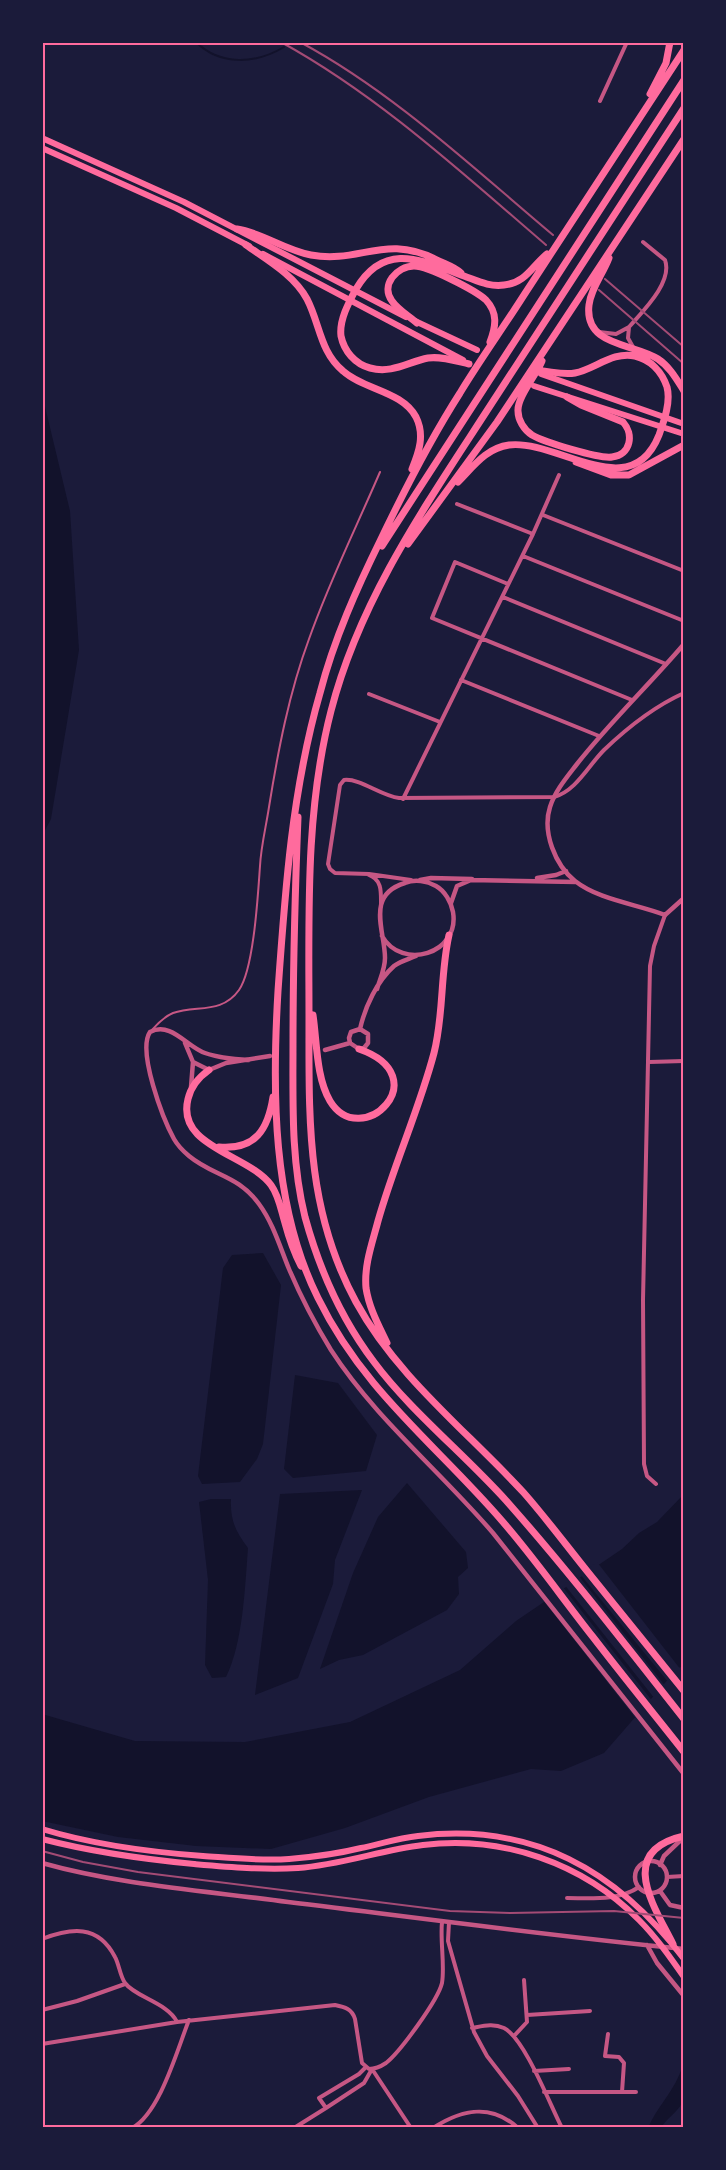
<svg xmlns="http://www.w3.org/2000/svg" width="726" height="2170" viewBox="0 0 726 2170" font-family="'Archivo Narrow',sans-serif">
<style>
.water{fill:#12122b}
.pier{fill:#1b1b3a}
.lines{fill:none;stroke-linecap:round;stroke-linejoin:round}
.stream{stroke:#12122b;stroke-width:2}
.service{stroke:#c65784;stroke-width:2}
.minor{stroke:#c65784;stroke-width:4}
.tertiary{stroke:#c65784;stroke-width:4.5}
.primary{stroke:#ff6b9d;stroke-width:6}
.trunk{stroke:#ff6b9d;stroke-width:6}
.motorway{stroke:#ff6b9d;stroke-width:7}
.rail{stroke:#a44b75;stroke-width:2}
.neatline{fill:none;stroke:#ff6b9d;stroke-width:2}
</style>
<rect width="100%" height="100%" fill="#1b1b3a"/>
<path class="water" d="M42 394 70 511 79 650 51 819 42 836Z
M263 1253 281 1285 263 1444 257 1459 240 1482 202 1484 198 1476 223 1268 232 1255Z
M295 1375 338 1383 377 1435 366 1471 293 1478 284 1469Z
M407 1483 466 1552 468 1568 458 1577 459 1594 447 1610 363 1655 339 1660 320 1669 353 1573 378 1517Z
M362 1490 335 1560 333 1584 298 1678 255 1695 280 1494Z
M684 1494V1666L678 1668 604 1753 561 1771 531 1769 429 1797 345 1828 271 1849 196 1846 118 1837 42 1821V1714L135 1741 245 1742 350 1722 460 1670 516 1621 622 1549 639 1533 657 1522Z
M211 1499H231C230 1521 236 1532 248 1548 245 1587 243 1643 226 1677L212 1678 205 1665 208 1580 199 1502Z
M684 2060V2099C680 2111 667 2117 661 2128H648C659 2103 678 2088 684 2060Z"/>
<path class="pier" d="M597 1562 681 1670 669 1683 580 1574Z
M578 1575 666 1687 655 1699 564 1584Z
M562 1586 653 1702 637 1720 542 1599Z"/>
<g class="lines">
<path class="stream" d="M196 42C220 66 256 64 284 47"/>
<path class="service" d="M152 1030C158 1023 164 1017 173 1013 197 1005 222 1014 239 990 254 969 258 893 260 866 261 846 266 827 269 807 278 751 289 693 309 639 329 582 356 528 380 472"/>
<path class="minor" d="M600 101 627 42
M629 327C643 311 673 282 665 260L643 242
M599 332 616 334 629 327 628 338 633 347
M457 504 533 534
M543 515 684 571
M523 556 684 621
M508 584 455 562 432 618 632 700
M503 597 666 664
M461 680 599 736
M369 694 440 722
M403 799 533 534 559 475
M369 875C382 880 381 891 381 904
M411 880 369 874 335 873 330 869 328 864 340 785 344 780C360 778 381 796 399 798L554 797C576 791 588 766 604 750 627 728 655 706 684 693
M649 1062 684 1061
M656 1484 647 1476 644 1464 643 1300 650 966 654 946 665 915
M667 1877 684 1876
M567 1898C590 1898 619 1901 639 1887
M449 1922 448 1941 474 2032 487 2056 518 2096 538 2128
M42 1939C71 1928 98 1924 115 1957 119 1964 120 1976 125 1983 135 1997 168 2003 177 2022
M42 2010 77 2001 125 1984
M527 2015 590 2011
M472 2028C483 2026 493 2023 504 2028 525 2039 550 2105 562 2128
M608 2034 605 2056 619 2057 624 2063 622 2092
M514 2036 527 2022 524 1980
M42 2044 177 2022 335 2005C345 2007 352 2009 355 2019L362 2063 369 2069C376 2069 380 2067 386 2063 400 2052 438 2000 442 1983 445 1965 440 1941 442 1922
M366 2067 359 2074 319 2098 326 2108 364 2083 372 2069 411 2128
M534 2071 569 2069
M544 2092H636
M132 2128C160 2113 177 2050 189 2020
M294 2128 326 2108
M433 2128C462 2109 491 2103 518 2128"/>
<path class="tertiary" d="M684 644C649 685 610 722 577 764 567 777 555 791 550 807 542 832 555 865 575 881 599 900 637 904 665 915L684 898
M537 878 556 875 566 871
M420 880 431 878 472 879
M451 903 457 886 471 880 576 882
M377 989C380 979 385 969 385 958 385 931 365 895 405 883 415 879 427 881 436 886 445 891 451 902 453 912 460 954 402 971 382 936
M360 1029C365 1007 377 981 394 966 400 961 409 959 416 956
M185 1043 193 1062 191 1087
M350 1043 359 1049 364 1048 368 1043V1034L360 1029
M350 1043 349 1038 351 1032 360 1029
M325 1050 350 1043
M249 1060C234 1059 219 1058 205 1053 187 1047 171 1021 150 1032 137 1051 163 1119 174 1139 178 1146 183 1151 189 1156 213 1176 238 1175 259 1204 273 1223 280 1247 289 1269 301 1297 315 1324 331 1350 375 1418 440 1471 493 1533L684 1774
M193 1062 209 1070 226 1063 270 1056
M635 1877a16 16 0 1 1 32 0a16 16 0 1 1-32 0Z
M42 1863C120 1885 208 1891 288 1902 420 1918 552 1936 684 1949
M660 1865 664 1856 684 1837
M660 1891 670 1905 684 1908
M647 1945 657 1963 684 1996"/>
<path class="primary" d="M42 138 184 202 406 317
M42 148 176 208 249 246
M263 254 463 360
M415 321 477 350
M541 374 684 424
M534 386 684 434"/>
<path class="trunk" d="M42 1829C94 1845 149 1852 203 1856 232 1858 260 1861 289 1859 313 1857 337 1854 361 1848 380 1844 399 1838 418 1836 532 1822 617 1870 684 1959
M42 1839C92 1852 142 1859 194 1864 229 1867 263 1870 298 1868 341 1865 381 1850 423 1845 502 1835 583 1863 639 1920 656 1937 670 1957 684 1977"/>
<path class="motorway" d="M684 50C630 132 577 214 524 295 503 328 480 360 460 393 430 440 405 489 381 539 357 588 334 639 320 693 292 790 285 891 278 991 272 1091 272 1206 318 1298 364 1392 437 1445 503 1522 535 1559 563 1599 593 1637 623 1676 654 1714 684 1752
M650 94 666 63 670 42
M684 108C619 207 555 306 490 406 428 502 360 598 331 711 305 811 309 916 309 1018 309 1120 306 1210 356 1302 397 1377 467 1431 524 1493 546 1518 566 1545 587 1571 619 1611 652 1651 684 1691
M237 229C263 233 284 250 311 255 360 264 385 233 437 260 445 264 455 267 461 273
M246 245C267 260 294 275 307 299 320 324 320 352 343 371 364 390 402 391 416 417 425 435 419 452 412 469
M609 258C603 274 591 288 589 305 584 347 634 343 658 359 670 367 677 380 684 391
M417 323C409 316 398 310 392 301 380 285 397 266 414 266 428 266 475 290 486 300 498 313 496 326 490 342
M542 361C536 375 517 398 518 411 518 420 524 430 532 435 544 442 599 459 612 457 631 455 634 434 623 422L581 405 567 397
M469 364C456 361 441 356 428 358 408 362 392 374 370 368 355 364 344 351 341 336 339 320 349 302 356 289 385 240 423 261 464 276 478 281 489 287 504 285 526 283 532 266 547 254
M576 462 611 475H629L684 445
M458 482C473 467 486 448 509 445 558 439 631 506 659 435 664 421 671 402 667 387 662 372 651 360 635 356 613 351 595 369 575 373 564 375 553 372 543 371
M408 544 497 422 684 139
M382 546 684 80
M298 817C295 894 293 970 293 1046 293 1103 291 1161 305 1217 319 1268 342 1320 374 1362 412 1413 468 1457 510 1505 571 1574 627 1647 684 1719
M313 1015C317 1042 316 1077 330 1101 361 1152 439 1077 359 1049
M209 1070C199 1077 191 1086 188 1099 176 1147 248 1154 271 1185 279 1196 281 1210 285 1223 289 1238 294 1252 301 1266
M219 1147C256 1150 268 1129 273 1097
M387 1343C379 1326 369 1308 366 1288 364 1265 372 1244 378 1221 394 1164 419 1110 434 1053 444 1014 440 975 449 935
M673 1944C654 1906 616 1851 684 1836"/>
<path class="rail" d="M281 42C379 96 461 172 546 245
M300 42C393 92 472 167 553 235
M605 279 684 347
M599 290 684 364
M42 1851 83 1862 138 1872 450 1911 510 1913 614 1911 684 1918"/>
</g>
<rect width="726" height="2170" fill="none" stroke="#1b1b3a" stroke-width="87"/>
<rect x="44" y="44" width="638" height="2082" class="neatline"/>
</svg>
